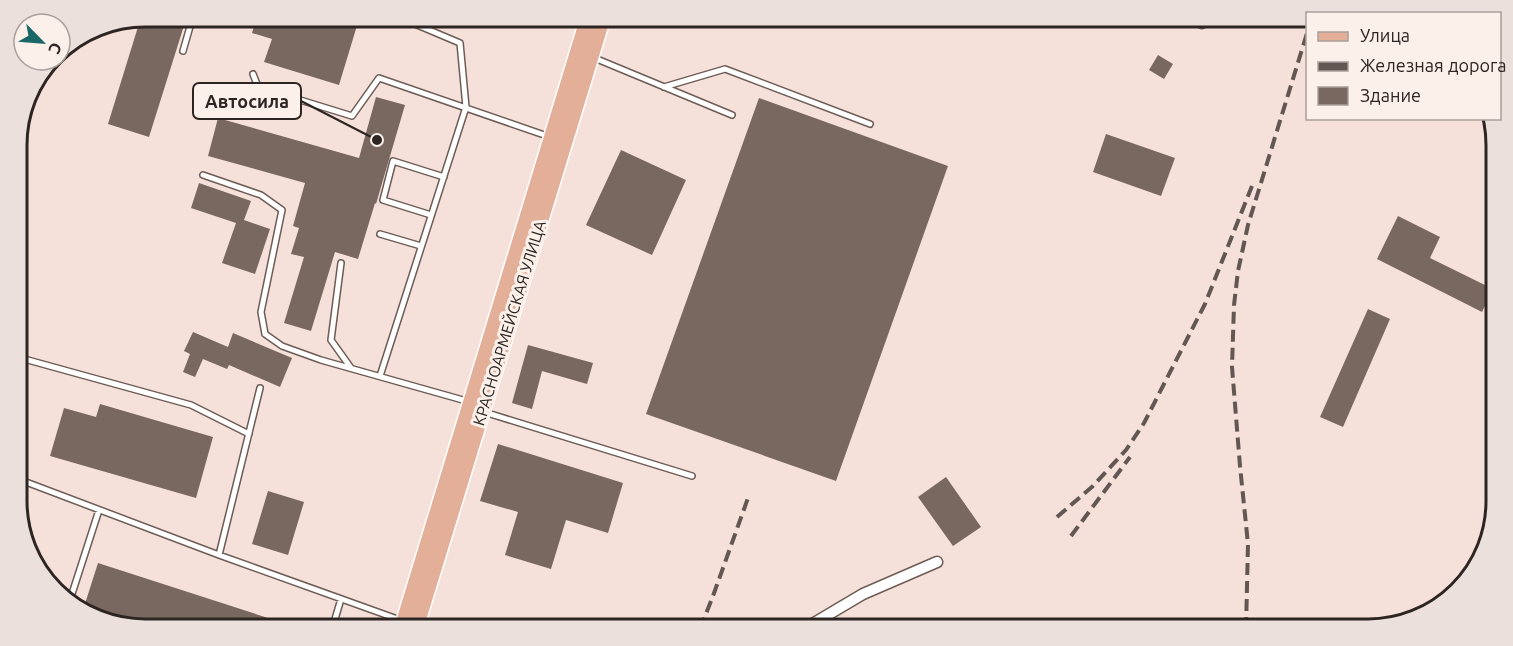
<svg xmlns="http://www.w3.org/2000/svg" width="1513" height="646" viewBox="0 0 1513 646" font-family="Ubuntu,sans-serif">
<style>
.building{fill:#796860}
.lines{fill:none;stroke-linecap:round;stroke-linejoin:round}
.lane-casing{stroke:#6d5c55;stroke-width:8}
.street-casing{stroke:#6d5c55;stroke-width:13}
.primary-casing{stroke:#fff;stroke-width:19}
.lane{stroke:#fff;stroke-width:5}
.street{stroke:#fff;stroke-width:10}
.primary{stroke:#e4af98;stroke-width:16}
.rail{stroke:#625753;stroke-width:4;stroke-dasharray:12 6;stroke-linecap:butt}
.labels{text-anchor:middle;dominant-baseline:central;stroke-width:6;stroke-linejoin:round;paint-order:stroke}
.street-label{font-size:16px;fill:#2c2522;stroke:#fcf0eb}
.rim{fill:none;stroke:#2c2522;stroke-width:3}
.leader{fill:none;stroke:#2c2522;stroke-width:2}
.callout-dot{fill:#2c2522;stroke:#fcf0eb;stroke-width:2}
.callout{fill:#fcf0eb;stroke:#2c2522;stroke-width:2}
.callout-label{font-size:18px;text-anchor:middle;font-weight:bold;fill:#2c2522}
</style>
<rect width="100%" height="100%" fill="#f5e1d9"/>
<path class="building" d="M145 16H187L149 137 108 124 141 17Z
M257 16H351L359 19 339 85 264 62 272 39 252 33Z
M1158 55 1173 64 1164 79 1149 70Z
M376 97 405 105 376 204 375 203 358 259 335 252 311 331 284 323 304 257 291 254 299 228 293 226 305 183 208 156 218 118 359 158Z
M759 98 948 166 836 481 646 414Z
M1106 134 1175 158 1161 196 1093 172Z
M621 150 686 180 652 255 586 225Z
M199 183 251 201 244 220 270 229 255 274 222 263 236 223 191 208Z
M1398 216 1440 237 1430 258 1493 289 1482 312 1377 259Z
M1368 309 1390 319 1343 427 1320 417Z
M193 332 228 347 233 333 292 358 280 387 229 365 227 369 203 359 195 377 183 372 190 354 184 351Z
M528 345 593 363 587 384 542 371 532 409 512 403Z
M100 404 213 437 196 498 50 456 64 408 96 417Z
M498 444 623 483 608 533 566 520 551 569 505 555 518 512 480 501Z
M946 477 981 527 953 546 918 497Z
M268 491 304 502 288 555 252 544Z
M98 563 296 627V629L145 630 96 620 83 610Z"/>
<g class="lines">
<g class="lane-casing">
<path id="lane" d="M183 51 193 16
M592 57 732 115
M253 74 258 87 352 116 379 78 550 137
M664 87 725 69 870 124
M203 175 261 195 282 210 261 312 265 334 282 346 321 360 470 402
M431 215 383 200 393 161 444 177
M380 234 421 246
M341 263 331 340 351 368
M17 357 191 405 249 434
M380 376 466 107 460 43 396 16
M484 412 692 476
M18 479 219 555 403 621
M219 555 260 388
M70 600 99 510
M332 629 341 599"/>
</g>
<g class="street-casing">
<path id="street" d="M1191 16 1202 23
M804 629 863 594 937 562"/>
</g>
<g class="primary-casing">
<path id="primary" d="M402 629 589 16
M415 629 603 16"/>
</g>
<use href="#lane" class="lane"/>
<use href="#street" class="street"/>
<use href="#primary" class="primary"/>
<path class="rail" d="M1057 517 1093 486 1126 450 1144 423 1205 304 1252 186
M1071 536 1130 457
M700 629 713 596 748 498
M1246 629 1248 544 1240 466 1232 367 1234 305 1238 271 1248 225 1308 30"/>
</g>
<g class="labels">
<g class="street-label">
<text transform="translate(509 323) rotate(-73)">КРАСНОАРМЕЙСКАЯ УЛИЦА</text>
</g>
</g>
<path d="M0 0H1513V646H0ZM145 27H1368A118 118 0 0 1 1486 145V501A118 118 0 0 1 1368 619H145A118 118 0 0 1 27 501V145A118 118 0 0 1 145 27Z" fill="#ebe0db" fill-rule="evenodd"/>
<path class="rim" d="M145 27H1368A118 118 0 0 1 1486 145V501A118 118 0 0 1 1368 619H145A118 118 0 0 1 27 501V145A118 118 0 0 1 145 27Z"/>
<path class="leader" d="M377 140L301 101"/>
<circle class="callout-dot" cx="377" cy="140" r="6"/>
<rect class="callout" x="193" y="83" width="108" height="36" rx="6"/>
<g class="callout-label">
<text x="247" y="108">Автосила</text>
</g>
<rect x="1306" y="12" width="195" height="108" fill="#fcf0eb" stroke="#a99f9b" stroke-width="1.5"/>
<rect x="1318" y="32" width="30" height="9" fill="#e4af98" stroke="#a99f9b" stroke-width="1.5"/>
<text x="1360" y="42" font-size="18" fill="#2c2522">Улица</text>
<rect x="1318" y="62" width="30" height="9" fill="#625753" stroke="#a99f9b" stroke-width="1.5"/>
<text x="1360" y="72" font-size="18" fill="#2c2522">Железная дорога</text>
<rect x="1318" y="87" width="30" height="18" fill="#796860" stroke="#a99f9b" stroke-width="1.5"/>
<text x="1360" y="102" font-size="18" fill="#2c2522">Здание</text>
<g transform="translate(42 42) rotate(115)"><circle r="28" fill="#fcf0eb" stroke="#a99f9b" stroke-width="1.5"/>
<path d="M0-4.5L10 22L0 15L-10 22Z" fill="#1a6767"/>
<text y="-9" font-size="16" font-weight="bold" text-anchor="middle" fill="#2c2522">С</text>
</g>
</svg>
